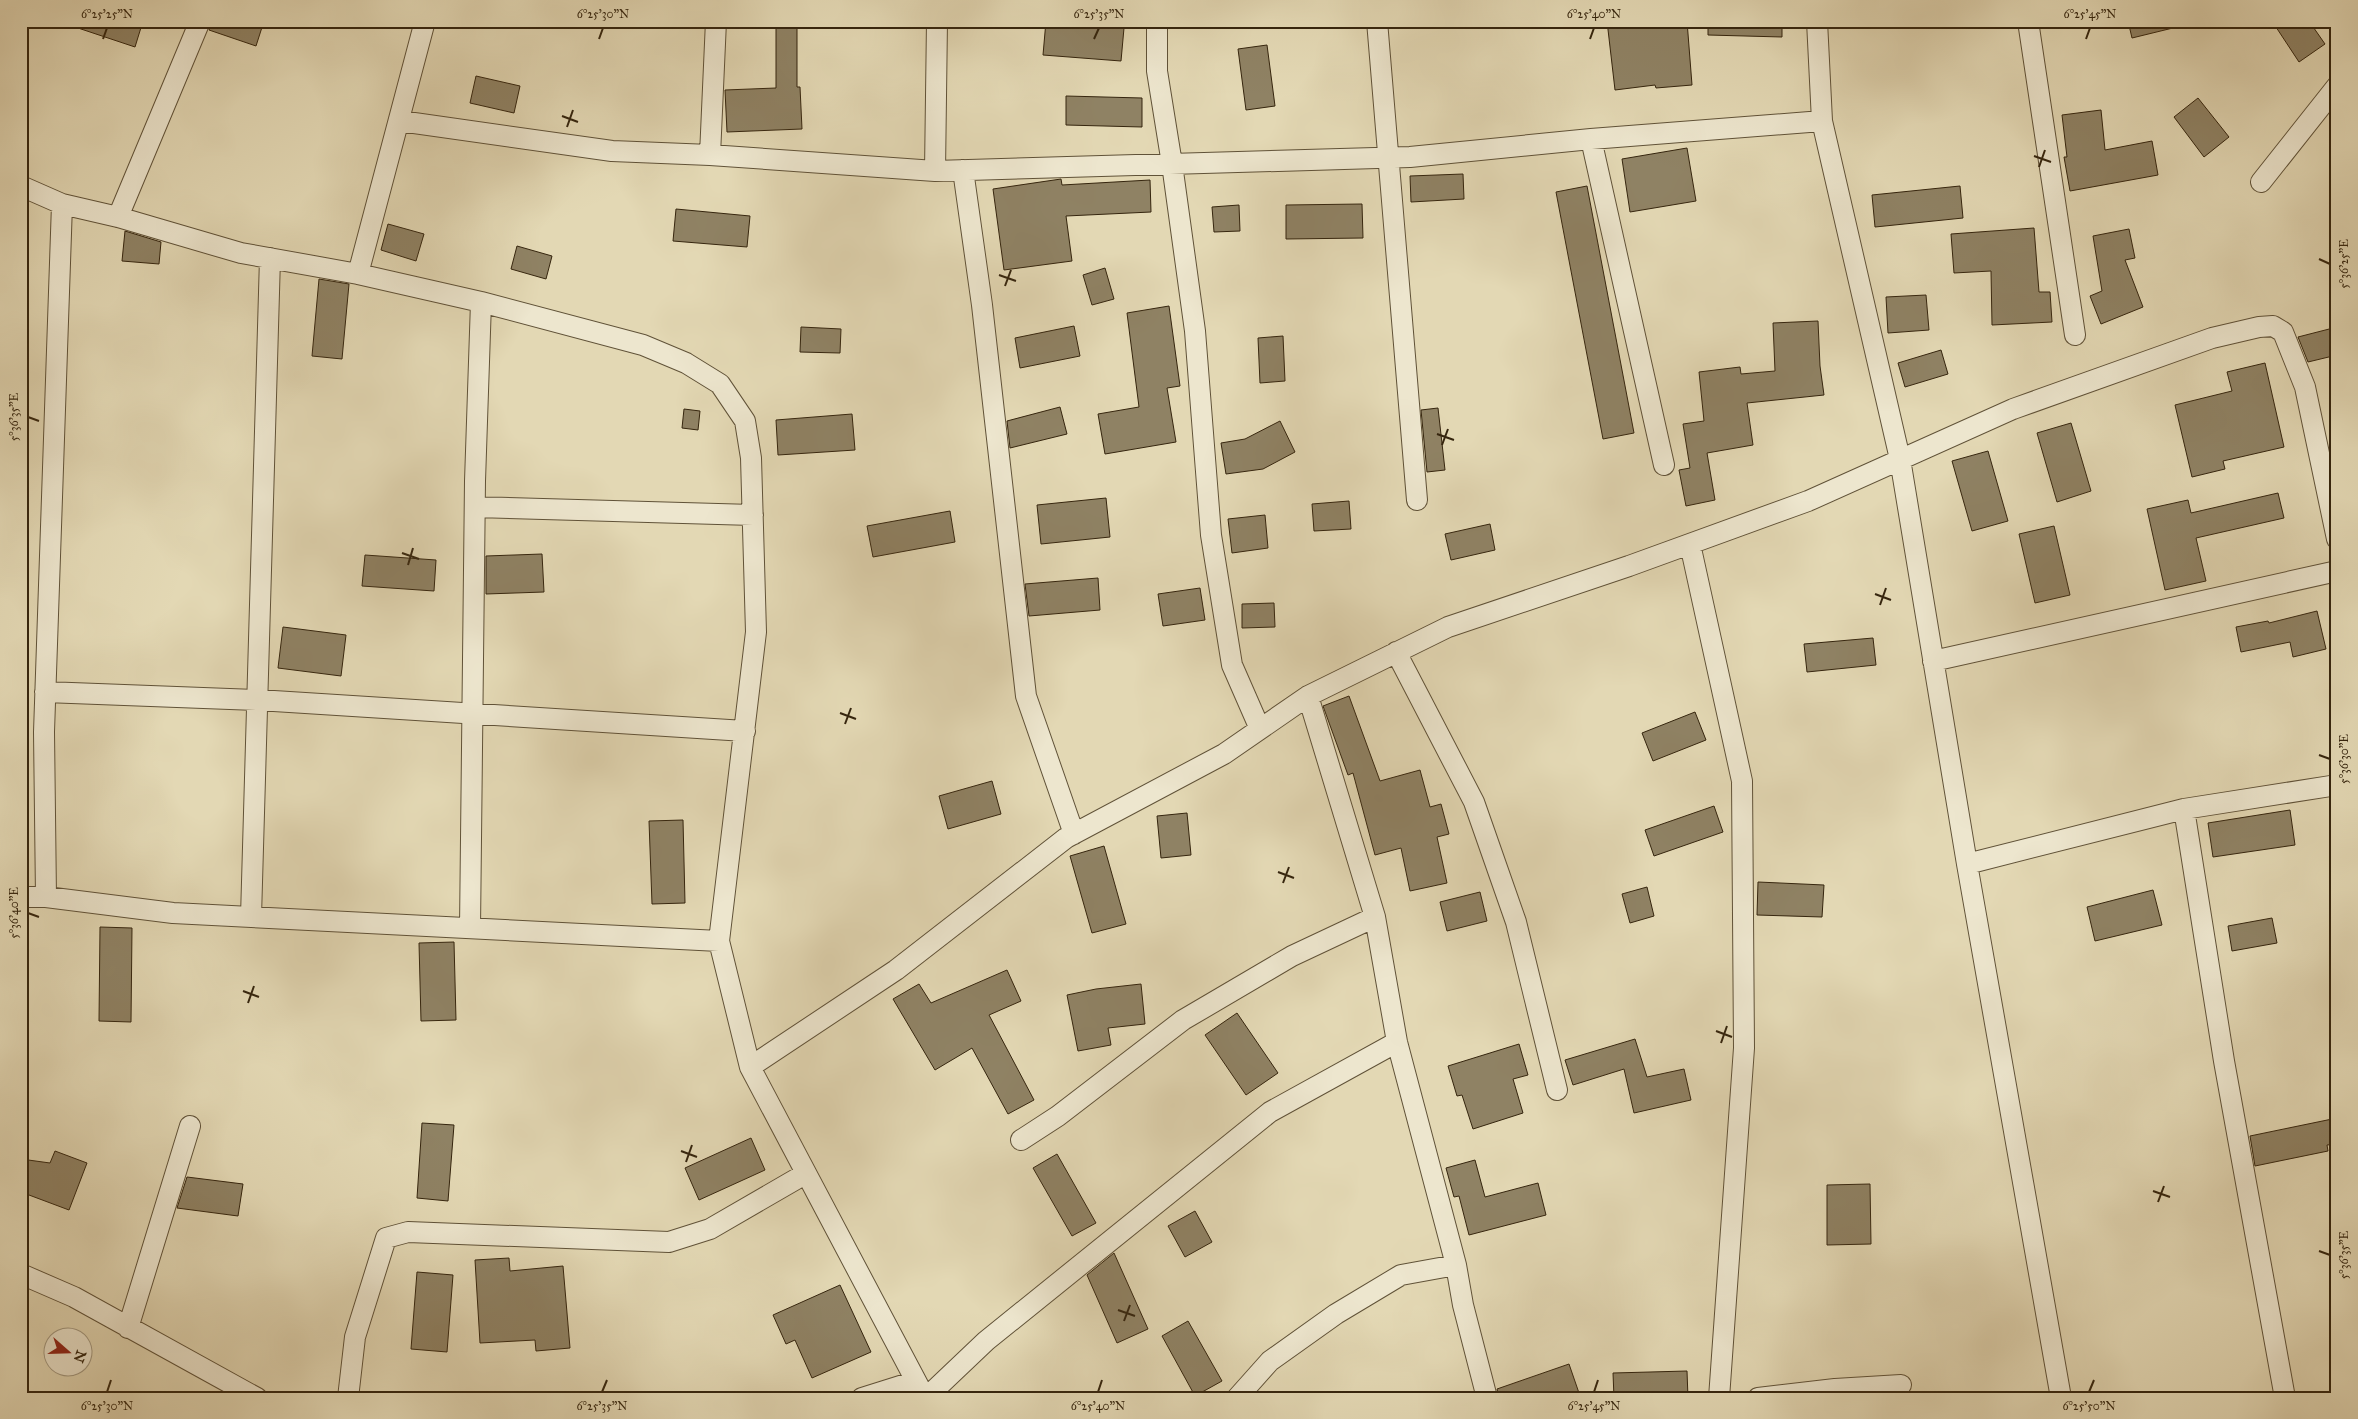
<svg xmlns="http://www.w3.org/2000/svg" width="2358" height="1419" viewBox="0 0 2358 1419" font-family="'IM FELL Great Primer',serif">
<style>
.building{fill:#8f8264;stroke:#35250e}
.lines{fill:none;stroke-linecap:round;stroke-linejoin:round}
.minor-casing{stroke:#605238;stroke-width:22}
.minor{stroke:#ede6ce;stroke-width:20}
.ticks{fill:none;stroke:#35250e;stroke-width:2}
.neatline{fill:none;stroke:#35250e;stroke-width:2}
.ticks-label{font-size:12px;text-anchor:middle;fill:#35250e}
</style>
<rect width="100%" height="100%" fill="#e3d8b4"/>
<filter id="stains"><feTurbulence type="fractalNoise" baseFrequency=".004" numOctaves="4"/><feColorMatrix values="0 0 0 0 .2 0 0 0 0 .09 0 0 0 0 .02 0 0 0 .5 -.17"/></filter>
<radialGradient id="worn" r=".72"><stop offset=".6" stop-color="#630" stop-opacity="0"/><stop offset="1" stop-color="#630" stop-opacity=".3"/></radialGradient>
<path class="building" d="M66 21H143L135 47 66 24Z
M212 21H264L256 46 209 30Z
M776 21H797V87H800L802 129 727 132 725 90 776 88Z
M1046 21 1124 28 1121 61 1043 55Z
M1607 21H1687L1692 85 1656 88 1655 85 1615 90Z
M1708 21H1782V37L1708 35Z
M2128 21H2177V27L2132 38Z
M2272 21H2309L2325 44 2299 62Z
M1267 45 1275 106 1246 110 1238 49Z
M476 76 520 86 514 113 470 103Z
M1066 96 1142 98V127L1066 125Z
M2198 98 2229 137 2204 157 2174 117Z
M2101 110 2105 150 2152 141 2158 175 2070 191 2064 157H2067L2062 115Z
M1687 148 1696 201 1630 212 1622 159Z
M1463 174 1464 199 1411 202 1410 176Z
M1061 179 1062 185 1150 180 1151 212 1066 216 1072 261 1004 270 993 189Z
M1587 186 1634 433 1603 439 1556 192Z
M1960 186 1963 218 1875 227 1872 195Z
M1362 204 1363 238 1286 239V205Z
M1239 205 1240 231 1214 232 1212 207Z
M676 209 750 216 747 247 673 241Z
M388 224 424 234 416 261 381 250Z
M2034 228 2039 292H2050L2052 322 1992 325 1991 271 1954 273 1951 234Z
M2129 229 2135 258 2125 260 2143 307 2101 324 2090 296 2102 291 2093 236Z
M125 231 161 242 159 264 122 261Z
M517 246 552 256 546 279 511 269Z
M1105 268 1114 299 1092 305 1083 275Z
M319 279 349 284 342 359 312 356Z
M1926 295 1929 330 1888 333 1886 297Z
M1169 306 1180 386 1167 388 1176 442 1105 454 1098 414 1139 407 1127 313Z
M1818 321 1820 366 1824 395 1747 403 1753 445 1707 453 1715 500 1686 506 1679 470 1690 468 1683 424 1704 421 1699 372 1740 367 1741 374 1775 371 1773 323Z
M1074 326 1080 356 1020 368 1015 338Z
M801 327 841 329 840 353 800 352Z
M2337 327V355L2308 362 2298 337Z
M1283 336 1285 381 1260 383 1258 338Z
M1941 350 1948 374 1905 387 1898 363Z
M2265 363 2284 447 2223 461 2225 469 2192 477 2175 405 2232 391 2227 372Z
M1060 407 1067 434 1010 448 1007 421Z
M1438 408 1445 470 1427 472 1421 410Z
M684 409 700 411 698 430 682 428Z
M852 414 855 450 778 455 776 420Z
M1280 421 1295 452 1263 469 1226 474 1221 443 1245 439Z
M2071 423 2091 491 2057 502 2037 433Z
M1988 451 2008 521 1972 531 1952 461Z
M2278 493 2284 518 2196 538 2206 581 2165 590 2147 509 2188 500 2191 513Z
M1106 498 1110 537 1041 544 1037 505Z
M1349 501 1351 529 1314 531 1312 504Z
M950 511 955 542 873 557 867 526Z
M1265 515 1268 548 1232 553 1228 519Z
M1490 524 1495 550 1451 560 1445 534Z
M2054 526 2070 595 2035 603 2019 534Z
M542 554 544 592 486 594V556Z
M365 555 436 560 434 591 362 586Z
M1098 578 1100 610 1029 616 1025 584Z
M1200 588 1205 620 1163 626 1158 594Z
M1274 603 1275 627 1242 628V604Z
M2317 611 2326 649 2293 657 2290 642 2241 652 2236 627 2268 621 2269 623Z
M283 627 346 635 341 676 278 668Z
M1873 638 1876 665 1807 672 1804 644Z
M1349 696 1380 781 1420 770 1430 807 1441 804 1449 834 1437 837 1447 883 1410 891 1401 848 1375 855 1353 773 1348 775 1323 706Z
M1695 712 1706 740 1653 761 1642 733Z
M992 781 1001 814 948 829 939 796Z
M1714 806 1723 832 1654 856 1645 830Z
M2290 810 2295 845 2213 857 2208 823Z
M1187 813 1191 855 1161 858 1157 816Z
M683 820 685 903 652 904 649 821Z
M1104 846 1126 924 1092 933 1070 856Z
M1758 882 1824 885 1822 917 1757 915Z
M1647 887 1654 916 1630 923 1622 894Z
M2153 890 2162 925 2095 941 2087 907Z
M1480 892 1487 921 1447 931 1440 902Z
M2272 918 2277 943 2232 951 2228 926Z
M100 927 132 928 131 1022 99 1021Z
M454 942 456 1020 421 1021 419 943Z
M1007 970 1021 1001 989 1015 1034 1100 1008 1114 972 1048 935 1070 893 999 919 984 931 1003Z
M1141 984 1145 1024 1108 1028 1111 1045 1078 1051 1067 995 1096 989Z
M1237 1013 1278 1073 1246 1095 1205 1035Z
M1635 1039 1647 1077 1684 1069 1691 1100 1634 1113 1624 1069 1573 1085 1565 1060Z
M1519 1044 1528 1075 1513 1079 1523 1113 1473 1129 1462 1095 1457 1096 1448 1066Z
M2337 1118V1144L2327 1145 2328 1151 2255 1166 2250 1136Z
M422 1123 454 1125 448 1201 417 1198Z
M751 1138 765 1170 699 1200 685 1168Z
M55 1151 87 1163 69 1210 21 1192V1159L50 1163Z
M1057 1154 1096 1223 1072 1236 1033 1168Z
M1475 1160 1485 1197 1538 1183 1546 1215 1469 1235 1459 1196 1454 1197 1446 1168Z
M187 1177 243 1184 238 1216 177 1208Z
M1870 1184 1871 1244 1827 1245V1185Z
M1195 1211 1212 1242 1185 1257 1168 1226Z
M1114 1253 1148 1329 1117 1343 1087 1275Z
M509 1258 510 1271 563 1266 570 1348 536 1351 535 1340 480 1343 475 1260Z
M417 1272 453 1275 447 1352 411 1349Z
M840 1285 871 1352 812 1378 795 1340 786 1344 773 1315Z
M1188 1321 1222 1381 1195 1396 1162 1336Z
M1569 1364 1579 1393 1567 1398H1499L1497 1389Z
M1687 1371 1688 1398H1614L1613 1373Z"/>
<g class="lines">
<g class="minor-casing">
<path id="minor" d="M1157 21V71L1172 164 1195 331 1211 535 1232 665 1260 729
M1377 21 1417 500
M1817 21 1822 121 1900 459 1967 864 2061 1398
M2028 21 2075 335
M400 121 612 151 710 155 935 171 1410 157 1591 139 1822 121
M1591 139 1664 465
M710 155 716 21
M963 170 982 305 1026 696 1074 834
M935 171 937 21
M2261 182 2337 86
M21 186 62 204 118 217 241 253 358 274 481 302 643 345 686 363 720 384 745 421 751 458 756 632 719 941 750 1067 925 1398
M118 217 200 21
M358 274 425 21
M475 507 753 515
M1690 544 1742 781 1744 1048 1719 1398
M1396 652 1474 802 1516 922 1557 1090
M1933 661 2337 571
M45 692 258 700 745 731
M1308 696 1375 917 1397 1042 1456 1265 1463 1305 1487 1398
M2184 809 2224 1061 2285 1398
M1967 864 2184 809 2337 785
M21 897H46L173 913 719 941
M46 897 44 732 62 204
M251 917 270 258
M470 928 475 481 481 302
M750 1067 896 970 1066 838 1224 754 1308 696 1448 627 1629 566 1808 501 2013 409 2212 338 2259 327 2273 326 2283 332 2305 387 2337 539
M1021 1140 1058 1116 1183 1020 1292 956 1375 917
M21 1274 74 1297 257 1398
M128 1328 190 1126
M348 1398 355 1337 386 1238 408 1232 669 1242 710 1229 805 1174
M862 1398 916 1381
M926 1398 986 1341 1270 1112 1397 1042
M1237 1398 1270 1361 1336 1314 1401 1275 1456 1265
M1758 1398 1835 1389 1901 1385"/>
</g>
<use href="#minor" class="minor"/>
</g>
<path class="ticks" d="M103 39 107 28M599 39 603 28M1094 39 1099 28M1590 39 1594 28M2086 39 2090 28M562 116 578 122M567 127 573 110M2034 156 2051 162M2039 167 2045 150M2319 259 2330 264M999 275 1016 281M1005 286 1011 270M28 417 39 421M1437 434 1454 440M1442 445 1448 429M402 553 419 559M408 565 413 548M1875 594 1891 600M1880 605 1886 588M840 713 856 719M845 724 851 708M2319 755 2330 759M1278 872 1294 878M1283 883 1289 867M28 913 39 917M243 991 259 997M248 1003 254 986M1716 1031 1732 1037M1721 1043 1727 1026M681 1151 697 1157M686 1162 692 1145M2153 1191 2170 1197M2158 1202 2164 1186M2319 1251 2330 1255M1118 1310 1135 1316M1124 1321 1130 1305M107 1392 111 1380M602 1392 607 1380M1098 1392 1102 1380M1594 1392 1598 1380M2089 1392 2094 1380"/>
<rect width="2358" height="1419" fill="none" stroke="#e3d8b4" stroke-width="55"/>
<g transform="translate(68 1352) rotate(110)"><circle r="24" fill="#ede6ce" stroke="#a39981"/>
<path d="M0-4L9 19L0 12L-9 19Z" fill="#8f2418"/>
<text y="-8" font-size="14" font-weight="bold" text-anchor="middle" fill="#35250e">N</text>
</g>
<rect x="28" y="28" width="2302" height="1364" class="neatline"/>
<g class="ticks-label">
<text x="107" y="18">6°25'25"N</text>
<text x="603" y="18">6°25'30"N</text>
<text x="1099" y="18">6°25'35"N</text>
<text x="1594" y="18">6°25'40"N</text>
<text x="2090" y="18">6°25'45"N</text>
<text transform="translate(2344 264) rotate(-90)" y="4">5°36'25"E</text>
<text transform="translate(14 417) rotate(-90)" y="4">5°36'35"E</text>
<text transform="translate(2344 759) rotate(-90)" y="4">5°36'30"E</text>
<text transform="translate(14 913) rotate(-90)" y="4">5°36'40"E</text>
<text transform="translate(2344 1255) rotate(-90)" y="4">5°36'35"E</text>
<text x="107" y="1410">6°25'30"N</text>
<text x="602" y="1410">6°25'35"N</text>
<text x="1098" y="1410">6°25'40"N</text>
<text x="1594" y="1410">6°25'45"N</text>
<text x="2089" y="1410">6°25'50"N</text>
</g>
<rect width="100%" height="100%" filter="url(#stains)"/>
<rect width="100%" height="100%" fill="url(#worn)"/>
</svg>
